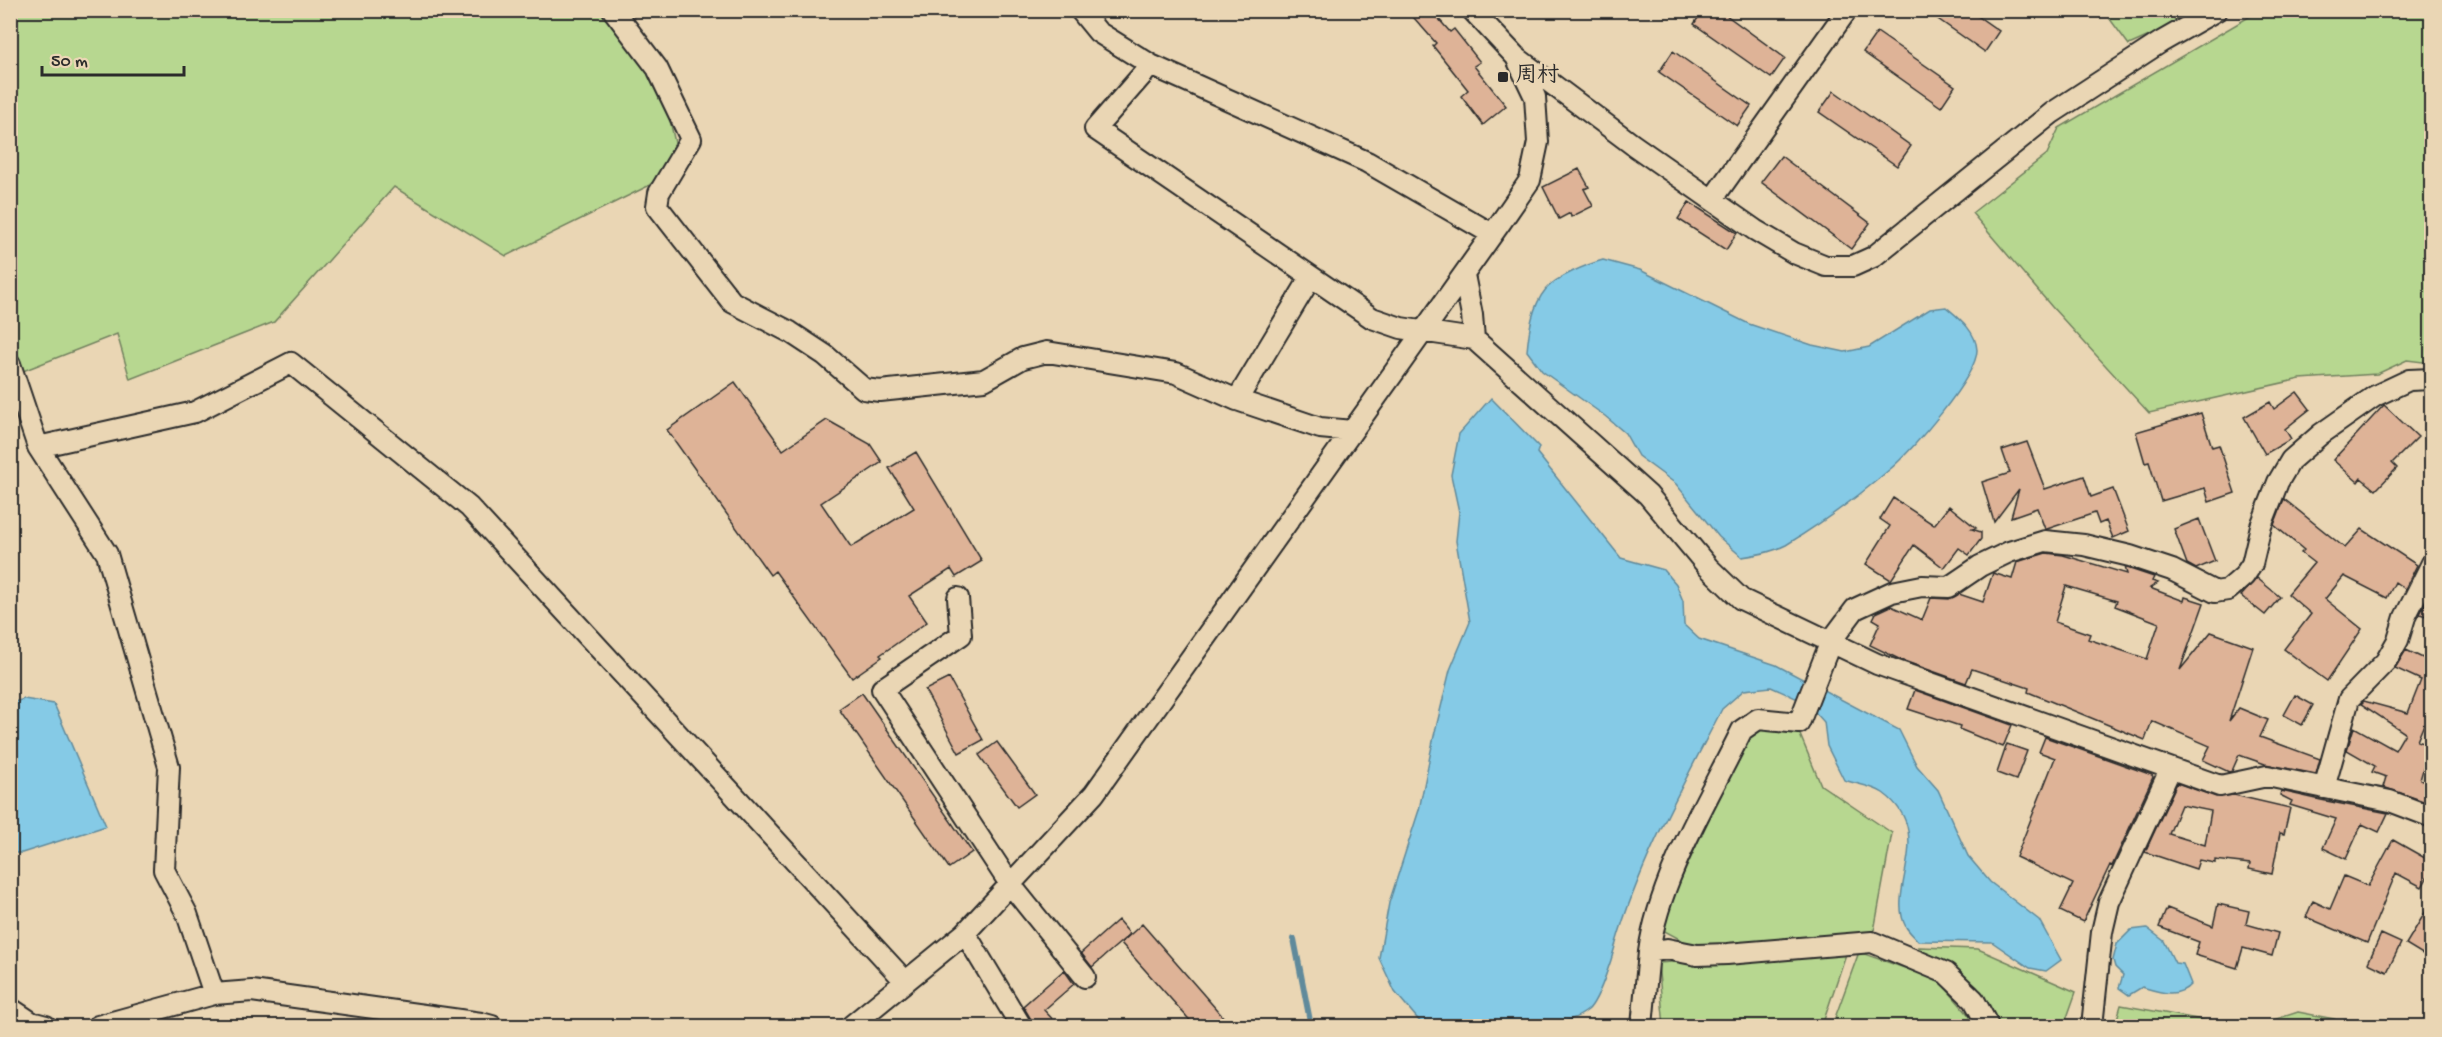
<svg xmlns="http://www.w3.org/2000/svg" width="2442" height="1037" viewBox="0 0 2442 1037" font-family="'Gochi Hand','LXGW WenKai TC',sans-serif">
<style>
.green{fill:#b7d790;stroke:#71815e;stroke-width:1.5}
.water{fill:#85cae6;stroke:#618a9b;stroke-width:1.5}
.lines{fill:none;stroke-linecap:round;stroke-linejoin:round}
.stream{stroke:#618a9b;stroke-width:6}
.building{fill:#deb397;stroke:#2b2b2b;stroke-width:1.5;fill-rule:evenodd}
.street-casing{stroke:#2b2b2b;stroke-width:24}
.street{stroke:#ead6b4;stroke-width:20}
.poi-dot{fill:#2b2b2b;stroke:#ead6b4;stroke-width:2}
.labels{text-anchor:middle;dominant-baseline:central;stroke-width:5;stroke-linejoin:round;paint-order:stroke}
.poi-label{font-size:22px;fill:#2b2b2b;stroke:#ead6b4;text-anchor:start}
</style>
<rect width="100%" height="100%" fill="#ead6b4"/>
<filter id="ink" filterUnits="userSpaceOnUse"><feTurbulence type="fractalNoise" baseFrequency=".0167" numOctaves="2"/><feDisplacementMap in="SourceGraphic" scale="12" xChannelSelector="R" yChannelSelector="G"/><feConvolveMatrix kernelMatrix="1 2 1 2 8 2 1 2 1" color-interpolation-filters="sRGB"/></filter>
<g filter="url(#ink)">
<path class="green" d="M10 11H609L664 93 679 161 648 186 506 256 394 187 274 322 130 379 117 334 23 371 10 332Z
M2104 11H2205L2129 45Z
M2259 11H2431V363L2407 360 2377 374 2300 379 2149 413 2052 307 1972 213 2047 154 2059 128Z
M1760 726 1798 730 1821 785 1892 833 1872 942 1698 949 1659 928 1746 736Z
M1919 947 1978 949 2076 992 2064 1026H2000L1977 987 1952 967 1925 961Z
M1830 951 1846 954 1822 1026H1664L1658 963Z
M1859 952 1939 980 1978 1026H1832Z
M2121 1005 2235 1026H2115Z
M2298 1012 2334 1019 2347 1026H2255Z"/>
<path class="water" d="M1603 260 1640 270 1749 324 1812 345 1845 352 1869 347 1930 309 1946 307C1959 318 1976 331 1977 350 1977 377 1911 452 1889 470 1859 496 1820 524 1786 545 1773 552 1756 555 1742 557L1719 537 1676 484 1638 456 1625 433 1605 416 1542 371 1527 351C1529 330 1532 306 1546 289 1556 277 1588 264 1603 260Z
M1491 398 1539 447 1537 453 1621 558 1664 570 1676 584 1683 601 1684 625 1699 639 1776 665 1899 730 1917 766 1938 790 1968 856 1990 882 2039 920 2061 960 2046 971 2030 968 1992 942 1918 941C1915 937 1909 932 1906 927 1885 889 1938 833 1883 793 1873 786 1856 784 1844 780L1827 746 1824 722 1807 703 1771 687 1744 690 1722 709C1683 785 1640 861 1616 943 1612 958 1599 1000 1588 1010 1557 1036 1471 1026 1431 1026L1422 1024 1395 992 1379 958 1389 903 1419 810 1434 736 1450 670 1470 622 1456 541 1459 512 1451 475 1459 434Z
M24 699 54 704 106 826 22 853H11V703Z
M2147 928 2164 941 2175 963 2183 964 2191 984C2178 999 2159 992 2142 987L2129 995 2119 988 2123 975 2115 967 2113 960 2117 944 2131 930Z"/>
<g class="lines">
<path class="stream" d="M1294 939 1311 1026"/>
</g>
<path class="building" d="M1407 10H1431L1450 32 1454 29 1480 62 1474 66 1506 106 1483 125 1461 96 1468 90 1433 46 1436 43Z
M1703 10H1719L1785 58 1771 78 1694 24Z
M1925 10H1969L1999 31 1985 52Z
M1877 32 1955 86 1941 107 1863 52Z
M1673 51 1751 106 1737 126 1659 72Z
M1834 91 1911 146 1897 166 1819 112Z
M1781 156 1870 223 1851 249 1761 182Z
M1579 169 1589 187 1584 189 1593 206 1571 217 1570 213 1559 219 1543 187Z
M1689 202 1737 233 1726 250 1678 219Z
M735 382 783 450 827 420 870 444 882 462 821 503 851 547 914 508 889 468 916 452 982 561 956 577 951 569 909 596 927 622 880 655 882 657 852 678 775 571 770 575 667 430Z
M2297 392 2310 409 2285 429 2291 439 2265 454 2244 417 2270 402 2274 409Z
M2384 405 2418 437 2392 463 2397 468 2376 490 2361 478 2358 482 2333 460Z
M2201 413 2212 447 2219 445 2235 493 2209 502 2205 488 2161 501 2149 462 2145 463 2136 432Z
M2027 442 2045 489 2084 476 2091 497 2113 489 2129 531 2113 538 2106 521 2099 524 2095 513 2047 529H2045L2037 508 2011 517 2019 489 1994 522 1982 482 2010 473 2002 450Z
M1893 498 1934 525 1949 506 1976 528 1972 529 1981 532V539L1969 555 1959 548 1944 568 1914 545 1891 580 1866 564 1890 526 1880 519Z
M2284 499 2345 548 2362 529 2417 565 2405 589 2395 582 2387 598 2344 576 2325 599 2362 629 2327 681 2284 649 2311 614 2288 594 2314 563 2301 553 2304 550 2274 525Z
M2199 519 2215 561 2196 569 2187 564 2174 529Z
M2046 553 2063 555 2127 574 2125 567 2127 568 2154 577 2152 581 2158 583 2150 588 2184 601 2185 597 2204 603 2180 670 2211 632 2253 647 2229 721 2239 708 2268 720 2260 737 2320 759 2316 774 2265 764 2239 755 2232 771 2229 772 2203 760 2210 746 2152 721 2145 740 2028 692 2029 688 1972 669 1966 683 1901 660 1870 645 1880 623 1873 619 1876 613 1891 606 1922 620 1931 598 1949 599 1959 594 1983 602 1993 573 2012 579 2017 562ZM2066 586 2117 601 2115 606 2159 623 2147 659 2088 639 2090 634 2055 622Z
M2257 578 2280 597 2265 615 2241 596Z
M2432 591V618L2420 614Z
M2406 650 2429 661 2432 656V705L2417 741 2430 745 2420 780 2432 785V804L2383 787 2386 777 2372 772 2375 766 2347 750 2354 727 2395 750 2405 733 2361 704 2364 701 2408 713 2421 680 2395 668Z
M949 678 983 740 959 753 925 690Z
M1915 690 2012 725 2003 747 1959 729 1960 726 1908 709Z
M862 693 972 852 949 868 839 709Z
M2295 695 2313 705 2302 725 2284 715Z
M2045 737 2152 775 2153 777 2112 866 2110 865 2083 922 2060 911 2073 884 2016 857 2055 758 2039 752Z
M997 742 1035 794 1017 807 979 755Z
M2007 744 2027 751 2016 780 1997 773Z
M2177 783 2216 797 2234 795 2290 808 2284 834 2280 833 2272 874 2249 869 2250 864 2215 860V863L2199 860 2196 869 2145 852ZM2181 805 2211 811 2205 845 2169 834Z
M2281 791 2321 800 2388 813 2379 832 2362 824 2346 859 2323 848 2336 819 2290 805 2292 801 2280 795Z
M2393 840 2432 862V869L2422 887 2396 873 2367 943 2306 917 2313 901 2330 909 2344 876 2368 886Z
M2432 901V955L2426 951 2424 955 2406 944Z
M2218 904 2249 911 2246 924 2278 933 2272 956 2243 948 2237 968 2195 955 2199 942 2159 927 2167 908 2213 926Z
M1118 920 1130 934 1092 967 1081 953Z
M1142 924 1231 1026H1195L1121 943Z
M2381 934 2401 943 2387 972 2368 963Z
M1064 970 1074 984 1044 1010 1059 1026H1035L1023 1006Z"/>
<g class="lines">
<g class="street-casing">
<path id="street" d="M613 10 657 68 691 139 659 193 657 206 732 302 790 332 825 355 864 389 880 391 984 380 1023 358 1047 352 1176 373 1237 400
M1080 10 1098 32 1151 65 1367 162 1492 234
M1472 10 1516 57 1632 144 1755 230 1794 253 1826 266H1853L1873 257 2052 113 2161 42 2217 10
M1151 65 1095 129 1372 318 1401 328 1474 339 1472 315 1464 275
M1712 200 1847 10
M1311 277 1237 400 1320 428 1352 431
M1474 339 1648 495 1708 567 1741 599 1877 664 2220 786 2267 776 2390 801 2432 817
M10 364 38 447
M958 598 961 635 882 689 1010 884 1085 977
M2324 788 2349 699 2386 661 2398 640 2405 617 2432 563
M965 933 1021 1026
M1649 952C1659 878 1709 798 1742 730L1758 719 1799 723 1831 641 1855 609 1892 592 1922 586 1949 587 1980 566 2009 552 2045 541 2084 545 2130 556 2172 570 2215 592 2228 590 2244 576 2252 564 2261 526 2278 482 2291 460 2321 434 2375 396 2409 380 2432 379
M214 994 187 914 164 870 169 767 107 554 38 447 195 412 291 363 469 507 905 981
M10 1008 31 1022 46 1026
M98 1026 214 994 252 991 481 1023 492 1026
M851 1026 965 933 1094 794 1501 222 1530 180 1538 142 1535 97 1516 57
M1642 1026 1649 952 1667 949 1697 955 1727 954 1872 942 1946 973 1974 1000 1988 1026
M2092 1026 2102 932 2109 902 2170 770"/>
</g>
<use href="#street" class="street"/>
</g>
</g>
<rect class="poi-dot" x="1497" y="71" width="12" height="12" rx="3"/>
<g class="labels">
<g class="poi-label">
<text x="1515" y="77">周村</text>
</g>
</g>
<rect width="2442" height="1037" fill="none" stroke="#ead6b4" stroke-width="36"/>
<rect x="18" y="18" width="2406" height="1001" fill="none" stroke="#2b2b2b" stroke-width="2" filter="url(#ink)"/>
<path d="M42 66v9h142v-9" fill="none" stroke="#2b2b2b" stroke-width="3"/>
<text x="51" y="66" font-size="18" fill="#2b2b2b" stroke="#ead6b4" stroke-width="4.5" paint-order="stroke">50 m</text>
</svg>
